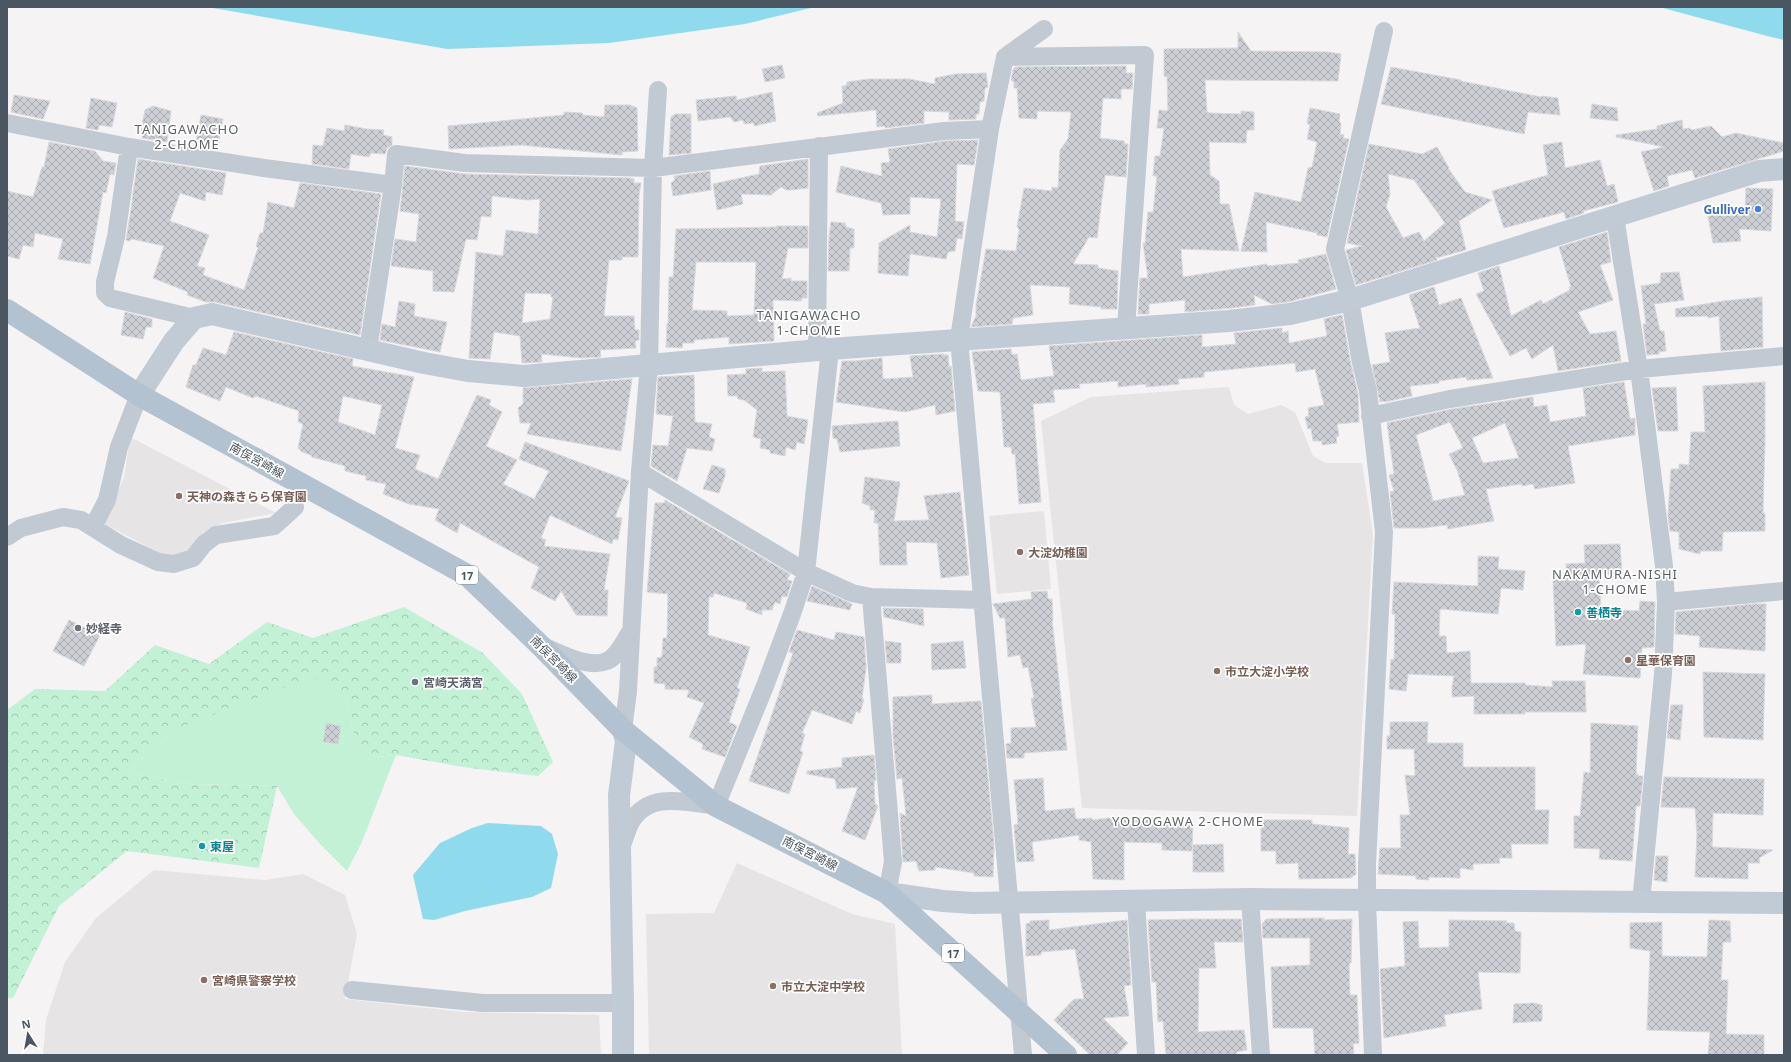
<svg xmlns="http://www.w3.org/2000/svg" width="1791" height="1062" viewBox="0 0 1791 1062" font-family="'Noto Sans','Noto Sans JP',sans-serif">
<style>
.education{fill:#e6e4e5}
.forest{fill:url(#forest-crowns)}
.park{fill:#c3f1d5}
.water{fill:#90daee}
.building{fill:url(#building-cross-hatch);stroke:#d7d9de;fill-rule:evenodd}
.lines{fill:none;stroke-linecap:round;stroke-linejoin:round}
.street{stroke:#c1cad2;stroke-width:18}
.secondary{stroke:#c1cbd6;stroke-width:22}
.primary{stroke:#b3c2d1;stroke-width:22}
.shop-dot{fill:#3f7fe0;stroke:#fff;stroke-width:1.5}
.education-dot{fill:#8d6e63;stroke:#fff;stroke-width:1.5}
.culture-dot{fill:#0f9aa8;stroke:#fff;stroke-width:1.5}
.worship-dot{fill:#6b7280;stroke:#fff;stroke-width:1.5}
.labels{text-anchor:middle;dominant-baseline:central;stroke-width:3.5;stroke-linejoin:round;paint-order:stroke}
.shield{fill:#fff;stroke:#808990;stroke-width:1}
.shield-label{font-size:11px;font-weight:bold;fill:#4a5661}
.shop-label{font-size:12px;font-weight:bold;fill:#366cbe;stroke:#fff;text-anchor:end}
.street-label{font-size:12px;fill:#4a5661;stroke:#fff}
.education-label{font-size:12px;font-weight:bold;fill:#785e54;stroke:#fff;text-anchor:start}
.culture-label{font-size:12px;font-weight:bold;fill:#0d838f;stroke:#fff;text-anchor:start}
.worship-label{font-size:12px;font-weight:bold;fill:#5b616d;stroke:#fff;text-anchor:start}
.neighbourhood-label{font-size:13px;letter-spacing:1px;fill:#5f6368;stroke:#fff}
</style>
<defs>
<pattern id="forest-crowns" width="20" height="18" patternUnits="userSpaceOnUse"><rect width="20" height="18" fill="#c3f1d5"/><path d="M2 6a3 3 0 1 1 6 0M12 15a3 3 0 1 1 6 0" fill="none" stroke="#a0c6b0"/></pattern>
<pattern id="building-cross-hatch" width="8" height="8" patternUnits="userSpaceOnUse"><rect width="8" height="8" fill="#cdcfd5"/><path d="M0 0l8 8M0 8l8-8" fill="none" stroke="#a8abb0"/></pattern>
</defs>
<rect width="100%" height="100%" fill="#f5f3f3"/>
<path class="education" d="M1229 387 1234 405 1248 414 1281 405 1295 412 1313 456 1325 463H1362L1373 534 1357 816 1082 808 1041 421 1091 397Z
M130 437 276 513 222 523 203 532 192 549 181 556 167 557 103 523 124 478Z
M1044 511 1051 589 997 594 989 516Z
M737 863 852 914 895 924 902 1055H649L646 914 714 913Z
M154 870 265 880 303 874 345 895 357 934 345 999 464 1012 599 1015 601 1055H43L46 1020 65 962 96 918Z"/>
<path class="forest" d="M404 607 483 653 522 694 553 762 538 776 463 767 396 755 375 757 355 741 347 698 174 730 128 772 189 784 277 786 259 868 127 851 59 906 13 998H7V710L35 689 105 691 155 645 209 664 267 622 313 638Z"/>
<path class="park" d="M313 676 347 698 355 741 375 757 396 755 361 844 347 871 320 844 294 814 277 786 189 784 128 772 174 730Z"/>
<path class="water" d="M207 7H815L745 24 609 43 447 49Z
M1659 7H1784V40L1771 37Z
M488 823 541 826 552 834 558 854 551 888 532 897 465 911 434 920 423 919 413 875 440 843 472 828Z"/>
<path class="building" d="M1238 32 1251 51 1328 52 1341 54 1338 81 1205 80 1207 112 1210 113 1241 114V111L1254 112V130H1247L1246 143 1209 142 1210 175 1219 181 1220 204H1229L1239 251 1181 249 1183 277 1267 264V266L1299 263 1298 260 1326 254 1336 289 1288 302 1272 304 1254 295 1255 305 1231 308 1185 312V300L1149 304V314H1138L1140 278H1148L1143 243H1145L1148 212H1153L1157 176H1153L1155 156H1160L1164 128H1157L1159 110 1168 111 1167 77 1164 76V49L1238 48Z
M782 65 785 78 765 82 762 69Z
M1126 66V73H1133L1132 89H1121V99L1103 98 1100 138 1124 141 1125 144H1128L1126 177 1105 175 1097 238 1089 237 1073 264 1098 265V268L1118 271 1117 309H1101V307L1069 304 1070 287 1030 285 1033 315 1013 318 1012 324 971 327 976 316V305L986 249 1016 251 1019 229 1017 227 1024 188 1052 191V187L1058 188 1060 150 1068 139 1071 112 1037 111V119L1019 118 1017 88H1014V82L1011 80 1013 70 1015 67Z
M1391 67 1461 80V81L1541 97V96L1558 98 1560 115 1528 112 1524 134 1381 104Z
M986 73 988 87 985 88 984 101 980 102 979 114H976V119L949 120V112L924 111V123L885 128V126L877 127 876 110 818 116 817 113 843 103 842 86H846L847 82 869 79H909L935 84V78L955 74Z
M772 92 776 121 754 126V123L744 124 743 120 734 122 730 117 698 121 696 100 736 96 737 100Z
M14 95 50 101 43 119 11 112Z
M91 98 117 103 112 127 99 125 98 130 86 128Z
M1592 104 1617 108 1618 121 1590 118Z
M605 105H630L637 108 638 151 622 152V155L521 145 449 149 448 126 564 115V112L582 113 583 115 604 117Z
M153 106 171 111 167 142 142 138 144 130H141L145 110Z
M1310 108 1340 114 1339 121 1341 124 1340 134 1344 135 1343 138 1349 139 1327 237 1317 235V233L1266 222 1267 252 1241 251 1255 192 1301 202 1308 168 1312 167 1317 142 1307 139 1310 125 1307 123Z
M675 114H691V153L669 155 671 117Z
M201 115 223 119 217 150 195 147Z
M1682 120 1683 129 1689 128 1692 130 1711 126 1722 137 1736 133 1784 143V151L1695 178 1692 170 1667 176 1669 186 1654 191 1641 152 1664 147 1616 137V135L1657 129V126Z
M345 125 367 129 384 130 383 135 392 137V145L387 148 385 154 371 153 369 157 351 154 349 169 312 164 313 145 323 146 327 128 344 131Z
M978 140 974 165 957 164 955 221 964 222 962 239 957 238 955 251 948 252 946 259 910 254 908 276 878 273 879 243 910 225V232L937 237 941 199 910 197V214L883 215 881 203 836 192 841 166 882 176 881 163 890 162 888 149 945 141Z
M49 142 95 151 103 161 116 163 114 175 110 174 106 193 103 192 90 264 58 259 63 239 35 233 33 247 23 245 19 259 7 256V191L33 197 42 167H44Z
M1562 142 1565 168 1600 160 1607 186 1614 184 1618 202 1583 211 1584 213 1566 219 1564 212 1504 228 1492 191 1548 175 1543 145Z
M1369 144 1422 154 1437 147 1449 168H1448L1465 192 1492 200 1459 221 1466 250 1436 258 1437 260 1356 285 1346 250 1362 246 1347 243ZM1388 174 1414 180 1445 223 1424 241 1419 232 1403 238 1386 207 1390 194Z
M138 159 226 173 222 195 206 192 205 201 180 193 170 221 209 235 197 266 205 268 203 275 244 290 258 248 256 246 260 233H263L268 202 294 208 300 183 381 194 360 335 215 302H206L187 295 188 292 153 278 164 246 132 239 129 241 126 240 132 203 133 200H132Z
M808 159V188L791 190H786L781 187 771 195 741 194 743 204 717 210 713 184 759 174 760 166Z
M405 166 465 174 630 178 634 179V183H641L639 195 638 257H622V260H609L604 316H634L635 330H639V340L635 341 636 348 600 350 601 357 582 358 541 354 542 362 522 363 520 336 494 332 490 359 469 358 476 252 503 256 506 230 538 234 540 199 527 200 492 196 491 217 481 216 477 240 466 239 454 292 433 291V271L391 266 395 239 416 242 419 214 400 211ZM525 293 551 294V297H553L550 319 522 323Z
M710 171 711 190 673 196 671 183 675 180 674 176Z
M1746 188 1773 189 1771 231 1739 229 1741 241 1713 243 1708 216 1745 211Z
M831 222 845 223 846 227 854 229V248H850L849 271H828L829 237Z
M776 226H808V248H788L782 279 791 278V281H807V298H802L801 301 773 300 774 341 729 344V337L694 340V343H683L682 348 666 347 667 324H668L669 277H673L676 229 776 227ZM696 262H756L754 315 727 316V311L692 310Z
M1607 232 1611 262 1600 265 1613 300 1578 312 1590 334 1616 331 1621 361 1558 371 1553 345 1532 359 1526 348 1510 356 1476 294 1484 291 1478 273 1499 266 1511 316 1541 300 1543 304 1570 290 1569 287H1571L1559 247Z
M1679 272 1684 300 1654 304 1660 331H1664L1666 351 1659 352V354L1647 355 1643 324H1646L1641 286 1660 283 1661 273Z
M1434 287 1439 305 1461 298 1493 378 1467 380 1466 377 1439 381V383L1410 386 1412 396 1385 402 1384 401 1380 402 1372 365 1390 362 1385 333 1420 328 1409 295Z
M1762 297 1763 347 1721 351 1719 316 1708 318V316L1676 317 1675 309 1723 301Z
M399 301 415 304 414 316 447 322 440 352 380 340 382 324 395 327Z
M125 312 152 319V327H146L143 339 121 335Z
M1342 315 1351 365 1358 393 1359 422 1337 424 1339 436 1336 437 1337 443 1322 445V441H1313L1311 428 1308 429 1305 417 1309 416 1308 408 1324 405 1315 369 1296 372 1295 363 1204 372V377L1178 379 1179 384 1146 387V384L1118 387V381L1079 384 1080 388 1053 390 1055 402 1033 404 1041 502 1019 504 1015 454H1012L1011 447H1004L1000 392 978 391 972 352 1011 349 1012 355 1017 354 1021 380 1054 376 1049 346 1202 335V347L1236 344 1234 333 1282 328V333L1288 331 1289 343 1327 336 1324 319Z
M234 332 353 359 352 366 414 377 395 448 420 455 415 469 438 479 477 395 491 400 489 405 502 412 486 446 517 460 503 484 534 499 549 471 519 459 525 442 629 481 615 517 622 518 618 540 613 539 612 544 550 515 541 538 546 540 544 546 610 554 604 590H608L607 616 576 615 561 591 555 601 531 588 539 567 460 523 457 533 435 520 439 509 409 504 383 494 386 484 366 480V476L345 471V466L312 457 311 455 302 452 298 448 303 424 298 422 299 411 256 396 253 398 226 387 220 401 186 387 193 365H196L203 348 226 355ZM343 396 382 405 375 435 338 422Z
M944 354V355H948L949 367 951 366 955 411 936 415 935 405 905 412 836 402 842 361H855L882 358 883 379 913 377 910 356Z
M762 368V372L785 371 787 416 808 420 804 444 797 442 795 450 786 447 785 456 770 453V450L760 448 761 439 753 437 757 410 744 400 738 399 737 396H728L727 375 746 374V369Z
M694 375 695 422 712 424 709 437 715 439 712 451 687 448 677 481 651 466 653 445 668 446 673 416 656 414 658 377Z
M632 379 621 451 527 434 531 423H520L518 408 523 404V388Z
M1624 382 1630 419 1635 418V435L1568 446 1575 483 1535 489 1533 484 1522 486V484L1486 489 1494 521 1448 529 1447 525 1423 528H1394L1390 492 1394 491 1389 475 1394 474 1387 423 1452 409 1533 397 1534 407 1547 405 1550 422 1586 416 1583 388ZM1450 422 1463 448 1449 454 1457 470 1465 495 1433 501 1416 435ZM1505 423 1519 458 1483 463 1472 438Z
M1765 382V443L1763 513H1765V531L1723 532 1722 551H1701L1700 554 1679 549V532L1670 531 1668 515 1671 469H1679V464L1689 465 1691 432H1705L1703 386Z
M1676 387 1678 431H1658L1652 388Z
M898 421 900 446 840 452 837 439 833 438 832 426Z
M712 465 725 469V476L719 493 703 489Z
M865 477 900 482 894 521 929 520 924 496 960 492 969 575 941 578 937 543 906 542 907 565H880L878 523H874L875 510H870V506L862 503Z
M665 500 790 574 787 580 792 581 787 597 782 596 780 604 775 602 772 610H762V615L746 609 747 603 714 593 713 597H709L708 635 750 647 737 688 740 689 729 722 737 726 725 757 702 749 703 744 689 737 704 703 687 697 689 690 665 689V684L654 683V667H657V658L662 657 663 638H667L668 594 647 592 655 503H665Z
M1620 544 1622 574 1599 575 1601 609 1639 611 1640 601 1655 602 1654 647 1642 648 1640 678 1583 674 1586 644 1556 646 1553 580 1567 579 1566 564 1585 563 1584 545Z
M1478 556 1499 557 1498 569 1525 571 1523 590 1501 588 1498 614 1440 609 1439 636H1446L1447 653 1470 651 1471 683H1525V685L1553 687 1552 681H1585L1586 712H1525V714H1474V696L1452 697V687L1454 676 1408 674 1406 691 1389 689 1391 659 1394 660 1395 614H1392L1394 582 1478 586Z
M812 586 852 604 850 610 807 601Z
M1047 591 1048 599H1052L1053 620H1052L1067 750 1024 753V758H1007L1006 744 1011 743V728L1036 727 1031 698H1034L1028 667 1023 668 1020 655 1008 657 1005 618H1000L993 604 1032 599 1031 592Z
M1753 604H1766L1765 651 1699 647 1700 636 1675 634 1676 612Z
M883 608 923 609 924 626 884 617Z
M69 620 100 635 84 666 53 651Z
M797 630 834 640 836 632 864 637 866 668 862 699H864L860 713 856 711 852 724 812 710 802 733 805 734 800 751 803 752 789 794 749 781 793 653 789 652Z
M885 641 901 643V663H887Z
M963 641 966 668 932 670 931 644Z
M1703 672 1765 674 1763 740 1704 737Z
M932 695V704L981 701 994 844 993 877 974 876V873L935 867V870L919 871 916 861 903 862 900 813 906 816 902 778 897 779 893 736V697Z
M1671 705H1683L1680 740 1667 738Z
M1390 722H1428L1427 743H1463V767H1535V810H1549L1548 844H1511L1512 858H1499L1500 863 1473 864V870L1460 868V878L1429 877V880L1416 879V876L1378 874 1380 848H1401L1400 815H1410L1405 775 1415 776 1414 749H1387V736H1390Z
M326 723 341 726 338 744 323 742Z
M1591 723 1638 726 1636 774H1638V776H1643L1640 806H1636L1632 861 1599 859 1600 849 1574 848V816H1580L1584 772 1590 773Z
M874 755 876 780 874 781 875 804 878 806 865 840 842 831 858 787 837 789 835 779 807 774V771L842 767V758Z
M1664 777 1764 779 1763 815 1713 813 1712 847 1773 850 1759 858 1760 863H1748V879L1695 877 1697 834 1695 808 1661 807Z
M1043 778 1045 811 1074 808 1076 819 1092 818V820L1109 818H1155V821L1193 822 1192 851 1162 850V843L1124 842V880L1093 879 1091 842 1079 840V835L1032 842 1034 861 1017 862 1014 825 1018 824 1014 780Z
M1261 820H1312V824L1349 828 1348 854H1355L1356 874 1351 878 1299 879 1298 863 1276 864V851H1261Z
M1223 844 1224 872H1193V845Z
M1656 856H1668L1667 882 1654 880Z
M1324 918V920L1352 919 1351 963H1349L1350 995H1357L1359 1043 1353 1044 1354 1055H1315L1313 1028H1273L1271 967 1310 965V938H1263L1262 924 1266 919Z
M1194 919H1241L1243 942H1214L1216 968H1199L1198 1032 1244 1030 1247 1050 1236 1052 1237 1055H1166L1163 1021 1158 1022 1156 982H1152L1148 920Z
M1049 920V930L1127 920 1131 985 1124 986 1129 1016 1103 1018 1128 1043 1117 1055H1090L1054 1020 1074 999H1084L1075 949 1041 952V955L1026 956V924L1030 923V921Z
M1449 920 1507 921 1506 923H1514L1515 931 1521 932 1520 973 1478 972 1482 1009 1444 1015 1446 1026 1384 1038 1380 969 1405 966 1403 922 1418 921 1419 948 1449 947Z
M1709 920 1730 921 1731 942H1723L1721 980H1728L1726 1034 1764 1035V1055H1708L1710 1032 1647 1030 1650 951 1630 948V923L1662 922V956L1707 957Z
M1534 1003 1542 1005V1021L1513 1023 1514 1004Z"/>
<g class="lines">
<path class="street" d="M1005 57 1145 55 1126 328
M7 123 129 147 264 168 393 185
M129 147 116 237 105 282V293L110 298 194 318
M1615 217 1639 369 1664 566 1666 602 1663 674 1641 902
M368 350 393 185 396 154 465 163 653 168 944 131 990 129
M817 350 819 146
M1370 416 1450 399 1639 369 1784 356
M640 472 806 572 852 593 871 597 982 600
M93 527 107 500 119 447 139 395
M7 537 21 528 63 517 81 520 121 545 158 562 174 564 193 558 204 544 216 535 274 526 295 507
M871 597 893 862 887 893
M1666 602 1784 591
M542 646C560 653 587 669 607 661 618 656 624 641 630 632
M623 730 628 691 640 472 649 364 653 168 658 90
M622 845C625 838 627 829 631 822 649 791 686 802 716 806L765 686 792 614 806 572 830 349
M1250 899 1261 1055
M1136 901 1146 1055
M352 990 483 1003H623
M1023 1055 959 339 990 129 1005 57 1044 29
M1373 1055 1367 901V864L1384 532 1368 391 1361 363 1350 300 1335 249 1384 31"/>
<path class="secondary" d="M139 395 174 341 194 318 212 314 424 363 468 371 524 376 830 349 1229 321 1290 314 1350 300 1759 171 1784 169
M887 893 943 901 973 903 1250 899 1784 903
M623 1055V1003L619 795 626 741 623 730"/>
<path class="primary" d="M7 310 139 395 467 575 541 646 623 730 716 806 887 893 1066 1055"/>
</g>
<circle class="shop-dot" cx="1758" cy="209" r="4"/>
<g class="education-dot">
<circle cx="179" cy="496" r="4"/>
<circle cx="1020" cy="552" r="4"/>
<circle cx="1628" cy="660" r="4"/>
<circle cx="1217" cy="671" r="4"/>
<circle cx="204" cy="980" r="4"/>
<circle cx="773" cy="986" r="4"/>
</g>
<g class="culture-dot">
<circle cx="1578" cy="612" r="4"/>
<circle cx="202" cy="846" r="4"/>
</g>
<g class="worship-dot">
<circle cx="78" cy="628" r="4"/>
<circle cx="415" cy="682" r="4"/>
</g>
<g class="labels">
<g class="shield">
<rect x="456" y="566" width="22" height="18" rx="3"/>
<rect x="942" y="944" width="22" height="18" rx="3"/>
</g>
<g class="shield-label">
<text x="467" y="575">17</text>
<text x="953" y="953">17</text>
</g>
<g class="shop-label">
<text x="1750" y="209">Gulliver</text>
</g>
<g class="street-label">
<text transform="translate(257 460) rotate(29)">南俣宮崎線</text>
<text transform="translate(554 659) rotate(45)">南俣宮崎線</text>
<text transform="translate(810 853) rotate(27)">南俣宮崎線</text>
</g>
<g class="education-label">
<text x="187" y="496">天神の森きらら保育園</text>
<text x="1028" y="552">大淀幼稚園</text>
<text x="1636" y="660">星華保育園</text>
<text x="1225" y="671">市立大淀小学校</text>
<text x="212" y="980">宮崎県警察学校</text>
<text x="781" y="986">市立大淀中学校</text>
</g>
<g class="culture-label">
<text x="1586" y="612">善栖寺</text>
<text x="210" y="846">東屋</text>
</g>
<g class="worship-label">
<text x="86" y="628">妙経寺</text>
<text x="423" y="682">宮崎天満宮</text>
</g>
<g class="neighbourhood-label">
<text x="187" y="129">TANIGAWACHO<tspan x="187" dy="15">2-CHOME</tspan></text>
<text x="809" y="315">TANIGAWACHO<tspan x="809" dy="15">1-CHOME</tspan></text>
<text x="1615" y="574">NAKAMURA-NISHI<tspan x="1615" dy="15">1-CHOME</tspan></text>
<text x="1188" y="821">YODOGAWA 2-CHOME</text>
</g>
</g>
<rect width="1791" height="1062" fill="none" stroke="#4a5661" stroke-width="16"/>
<g transform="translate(28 1034) rotate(349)" stroke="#ffffff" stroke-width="3" paint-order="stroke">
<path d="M0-3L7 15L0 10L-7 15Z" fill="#4a5661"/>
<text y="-6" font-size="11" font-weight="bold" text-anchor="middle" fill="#4a5661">N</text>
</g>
</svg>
